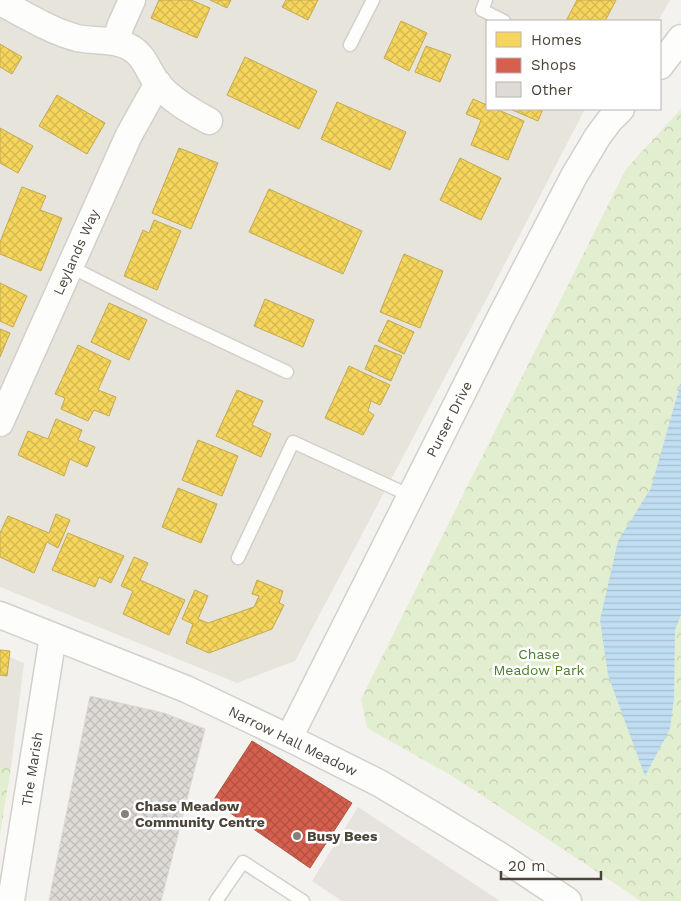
<svg xmlns="http://www.w3.org/2000/svg" width="681" height="901" viewBox="0 0 681 901" font-family="'Work Sans',sans-serif">
<style>
.residential{fill:#e7e4dc}
.park{fill:url(#park-crowns)}
.parking{fill:#e6e3df}
.water{fill:url(#water-rules)}
.homes{fill:url(#homes-cross-hatch);stroke:#c3aa52}
.shops{fill:url(#shops-cross-hatch);stroke:#ac5847}
.building{fill:url(#building-cross-hatch);stroke:#dcd9d4}
.lines{fill:none;stroke-linecap:round;stroke-linejoin:round}
.service-casing{stroke:#d2d0cb;stroke-width:15}
.minor-casing{stroke:#d2d0cb;stroke-width:29}
.service{stroke:#fdfdfc;stroke-width:12}
.minor{stroke:#fdfdfc;stroke-width:26}
.poi-dot{fill:#868178;stroke:#fff;stroke-width:2}
.labels{text-anchor:middle;dominant-baseline:central;stroke-width:5;stroke-linejoin:round;paint-order:stroke}
.street-label{font-size:14px;fill:#4b4439;stroke:#fff}
.park-label{font-size:14px;fill:#4a7f2a;stroke:#fff}
.poi-label{font-size:14px;font-weight:bold;fill:#4b4439;stroke:#fff;text-anchor:start}
</style>
<defs>
<pattern id="park-crowns" width="20" height="18" patternUnits="userSpaceOnUse" patternTransform="scale(1.25)"><rect width="20" height="18" fill="#e1eecf"/><path d="M2 6a3 3 0 1 1 6 0M12 15a3 3 0 1 1 6 0" fill="none" stroke="#c3cdb2"/></pattern>
<pattern id="water-rules" width="6" height="5" patternUnits="userSpaceOnUse" patternTransform="scale(1.25)"><rect width="6" height="5" fill="#c0ddf1"/><path d="M0 2.5h6" fill="none" stroke="#a6bfcf"/></pattern>
<pattern id="homes-cross-hatch" width="8" height="8" patternUnits="userSpaceOnUse" patternTransform="scale(1.25)"><rect width="8" height="8" fill="#f6d55c"/><path d="M0 0l8 8M0 8l8-8" fill="none" stroke="#d4b851"/></pattern>
<pattern id="shops-cross-hatch" width="8" height="8" patternUnits="userSpaceOnUse" patternTransform="scale(1.25)"><rect width="8" height="8" fill="#d6604d"/><path d="M0 0l8 8M0 8l8-8" fill="none" stroke="#b05141"/></pattern>
<pattern id="building-cross-hatch" width="8" height="8" patternUnits="userSpaceOnUse" patternTransform="scale(1.25)"><rect width="8" height="8" fill="#dedbd6"/><path d="M0 0l8 8M0 8l8-8" fill="none" stroke="#c0bdb8"/></pattern>
</defs>
<rect width="100%" height="100%" fill="#f4f2ee"/>
<path class="residential" d="M0 0H670L658 21H487V109H585L498 277 295 661 237 683 0 587Z
M0 653 24 663 11 768H0Z"/>
<path class="park" d="M681 109V901H640L632 895 454 777 367 728 361 699 626 169Z
M0 768H11L0 834Z"/>
<path class="parking" d="M358 807 500 901H342L312 881Z"/>
<path class="water" d="M681 382V615L675 630 674 698 670 729 645 776 608 675 600 620 618 541 651 488Z"/>
<path class="homes" d="M159 0H191L210 8 197 38 151 18Z
M210 0H231L227 8Z
M286 0H318L308 20 282 7Z
M577 0H616L605 21H566Z
M401 21 427 33 409 71 384 58Z
M0 44 22 57 12 74 0 67Z
M426 46 451 55 440 82 415 72Z
M245 57 317 91 299 129 227 95Z
M57 95 105 123 87 154 39 126Z
M473 99 487 105V109H496L524 121 508 160 471 145 481 120 466 114Z
M337 102 406 132 390 170 321 139Z
M510 109H543L538 121Z
M0 128 33 146 18 173 0 163Z
M179 148 218 163 191 229 152 213Z
M460 158 501 178 481 220 440 200Z
M22 187 46 196 40 210 62 218 41 271 0 254V242Z
M269 189 362 231 343 274 249 232Z
M154 220 181 231 157 290 124 276 143 230 149 233Z
M404 254 443 271 420 328 380 312Z
M0 283 27 296 13 327 0 321Z
M265 299 314 320 303 347 254 326Z
M109 303 147 320 129 360 91 342Z
M388 320 414 332 404 354 378 341Z
M0 329 10 333 0 357Z
M78 345 111 361 98 390 116 397 109 416 94 410 88 421 61 409 65 398 55 394Z
M375 345 402 356 391 381 365 369Z
M349 366 390 385 380 405 371 401 368 411 374 415 363 435 325 418Z
M237 390 263 401 252 425 271 434 261 457 216 436Z
M56 419 82 430 78 440 95 447 87 467 70 459 64 476 18 455 28 431 48 439Z
M198 440 238 456 222 496 182 480Z
M178 488 217 504 201 543 162 527Z
M56 514 70 520 58 548 47 542 34 573 0 557V533L8 516 49 533Z
M68 533 124 556 111 583 99 577 95 587 52 570Z
M134 557 148 563 140 580 185 600 169 635 123 614 133 591 121 586Z
M257 580 283 591 279 603 284 605 272 629 209 653 186 643 193 624 182 619 195 590 208 596 198 619 208 623 254 607 259 596 252 594Z
M0 650 10 651 7 676 0 675Z"/>
<path class="shops" d="M252 741 352 803 310 868 213 801Z"/>
<path class="building" d="M90 696 164 713 205 729 161 901H57L49 900Z"/>
<g class="lines">
<g class="service-casing">
<path id="service" d="M486 0 482 10 504 21
M350 45 373 0
M69 266 166 315 287 372
M238 558 293 442 411 496
M216 901 243 862 303 901"/>
</g>
<g class="minor-casing">
<path id="minor" d="M0 2C24 14 50 31 77 38 94 42 114 38 129 47 144 54 148 71 157 83 171 100 191 111 209 121
M116 42 120 27 132 0
M660 66 681 38
M0 423 129 135 158 83
M0 615 186 689 289 738 379 783 433 815 505 859 568 901
M289 738 499 320 574 176 598 136 610 120 621 109
M11 901 53 636"/>
</g>
<use href="#service" class="service"/>
<use href="#minor" class="minor"/>
</g>
<g class="poi-dot">
<circle cx="125" cy="814" r="5"/>
<circle cx="297" cy="836" r="5"/>
</g>
<g class="labels">
<g class="street-label">
<text transform="translate(76 252) rotate(-66)">Leylands Way</text>
<text transform="translate(449 419) rotate(-63)">Purser Drive</text>
<text transform="translate(293 741) rotate(26)">Narrow Hall Meadow</text>
<text transform="translate(32 769) rotate(-81)">The Marish</text>
</g>
<g class="park-label">
<text x="539" y="654">Chase<tspan x="539" dy="16">Meadow Park</tspan></text>
</g>
<g class="poi-label">
<text x="135" y="806">Chase Meadow<tspan x="135" dy="16">Community Centre</tspan></text>
<text x="307" y="836">Busy Bees</text>
</g>
</g>
<rect x="486" y="20" width="175" height="90" fill="#ffffff" stroke="#b7b4b0"/>
<rect x="496" y="32" width="25" height="15" fill="#f6d55c" stroke="#b7b4b0"/>
<text x="531" y="45" font-size="15" fill="#4b4439">Homes</text>
<rect x="496" y="58" width="25" height="15" fill="#d6604d" stroke="#b7b4b0"/>
<text x="531" y="70" font-size="15" fill="#4b4439">Shops</text>
<rect x="496" y="82" width="25" height="15" fill="#dedbd6" stroke="#b7b4b0"/>
<text x="531" y="95" font-size="15" fill="#4b4439">Other</text>
<path d="M501 871v8h100v-8" fill="none" stroke="#4b4439" stroke-width="2.5"/>
<text x="508" y="871" font-size="15" fill="#4b4439" stroke="#ffffff" stroke-width="4" paint-order="stroke">20 m</text>
</svg>
